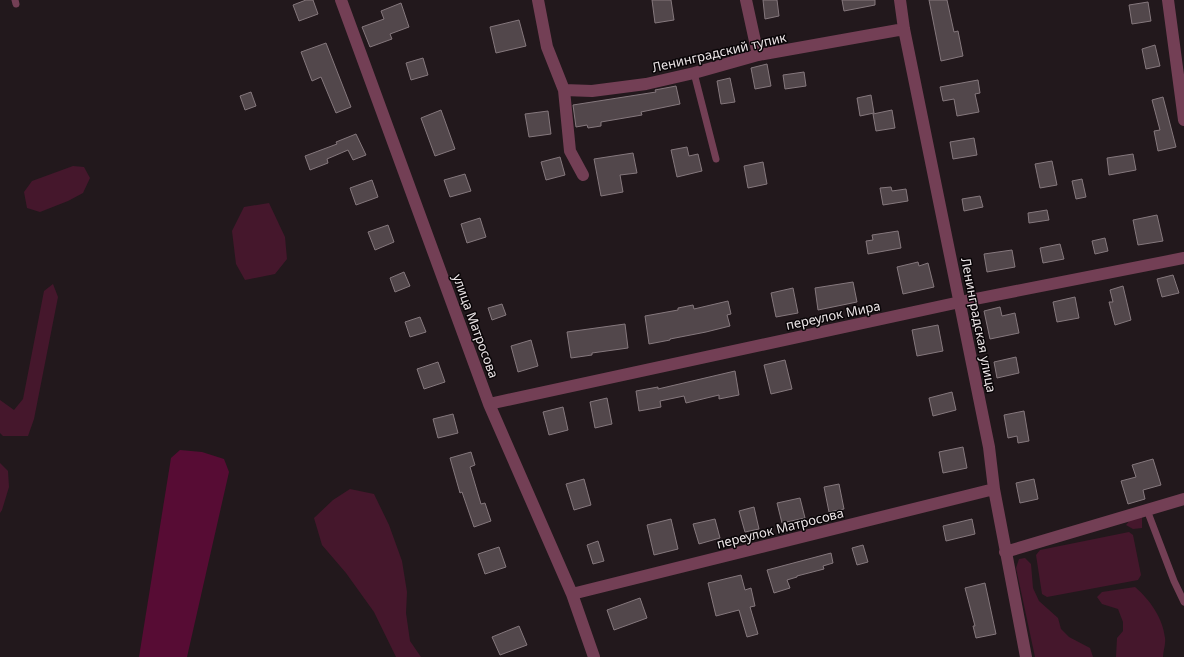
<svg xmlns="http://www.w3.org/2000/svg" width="1184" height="657" viewBox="0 0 1184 657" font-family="'Noto Sans',sans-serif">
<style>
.green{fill:#45172c}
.water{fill:#570c34}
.building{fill:#52474b;stroke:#85787d}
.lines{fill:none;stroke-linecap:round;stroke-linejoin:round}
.service{stroke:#733f55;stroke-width:7}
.minor{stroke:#733f55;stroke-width:12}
.labels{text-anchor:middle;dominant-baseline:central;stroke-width:3;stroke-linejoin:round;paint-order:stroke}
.street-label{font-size:13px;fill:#ebe4e6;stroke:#090507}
</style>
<rect width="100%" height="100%" fill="#22181c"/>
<path class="green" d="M73 166 84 167 90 178 83 193 68 201 40 212 27 208 24 192 32 181Z
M269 203 285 237 287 259 275 274 245 280 236 264 232 231 244 207Z
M53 284 58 297 34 419 28 436H3L0 433V400L14 410 23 399 44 291Z
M0 463 8 471 9 487 2 510 0 513Z
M350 489 374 494 389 525 402 561 407 592 406 613 410 641 421 657H396L374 612 346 573 322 545 314 518 333 500Z
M1142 517V528L1133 529 1126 525 1130 520Z
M1129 532 1133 535 1141 575 1138 580 1047 597 1042 594 1036 555 1040 550Z
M1025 558 1031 564 1033 588 1039 601 1058 618 1061 629 1069 637 1090 648 1093 657H1035L1016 568 1019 559Z
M1135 587C1150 600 1163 618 1165 638 1166 644 1163 651 1163 657H1116L1117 638 1123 631V622L1118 609 1102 604 1097 597 1102 592Z"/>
<path class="water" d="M180 450 202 452 224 459 229 472 187 657H139L171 458Z"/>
<path class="building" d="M306 0H313L318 14 299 21 293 5Z
M652 0H671L674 20 655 23Z
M763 0H777L779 16 765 19Z
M842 0H875V5L844 11Z
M929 0H947L954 32 958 31 963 56 941 61Z
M1148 2 1151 21 1132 24 1129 5Z
M401 3 409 27 390 34 392 39 370 47 362 27 384 19 381 11Z
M519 20 526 46 496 53 490 27Z
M326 43 351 107 336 113 321 77 312 81 301 52Z
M1155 45 1160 66 1146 69 1142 49Z
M423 58 428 75 411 80 406 63Z
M767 64 771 86 755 89 751 68Z
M804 72 806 86 785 89 783 75Z
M730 78 735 102 721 104 717 81Z
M978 80 980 93 975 94 979 112 957 116 954 99 943 101 940 87Z
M676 86 680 104 641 112 642 115 601 122V126L588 128 587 125 576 127 573 105 656 92 655 90Z
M251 92 256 106 245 110 240 96Z
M871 95 874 113 860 116 857 98Z
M1163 97 1176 147 1158 151 1154 131 1160 130 1152 100Z
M441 110 455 149 435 156 421 118Z
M892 110 895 128 876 131 873 114Z
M548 111 551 134 529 137 525 114Z
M356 134 366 155 353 160 348 150 327 159 328 163 310 170 305 156 337 144 336 142Z
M974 138 977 155 953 159 950 142Z
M687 147 689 156 698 154 702 171 677 177 671 150Z
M633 153 637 173 620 175 623 192 601 196 594 159Z
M1133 154 1136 170 1109 175 1107 158Z
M560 157 565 175 546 180 541 162Z
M1052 161 1057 185 1040 188 1035 164Z
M763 162 767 184 748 188 744 166Z
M465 174 471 191 450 197 444 180Z
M1082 179 1086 197 1076 199 1072 181Z
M372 180 378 197 356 205 350 188Z
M891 187 892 191 906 189 908 201 883 205 880 188Z
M980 196 983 207 964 211 962 199Z
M1047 210 1049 220 1029 223 1028 213Z
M1157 215 1163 241 1138 245 1133 220Z
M480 218 486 237 467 243 461 224Z
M388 225 394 242 375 250 368 232Z
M898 231 901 248 868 254 866 241 873 240 872 235Z
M1105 238 1108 251 1095 254 1092 241Z
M1060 244 1064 259 1043 263 1040 248Z
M1012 250 1015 267 987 272 984 254Z
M918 262 919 266 928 263 934 287 903 294 897 267Z
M404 272 410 286 395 292 390 278Z
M1173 275 1179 293 1162 297 1157 279Z
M853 282 857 302 818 310 815 288Z
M1123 286 1131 320 1115 325 1109 302H1113L1110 290Z
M793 288 798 313 776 317 771 293Z
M1075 297 1079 318 1057 322 1053 302Z
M728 301 731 314 727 315 730 326 706 332 670 339V340L649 344 645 316 678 310V308L693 305 694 309Z
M502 304 506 315 492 320 488 308Z
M1000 307 1002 316 1015 313 1019 333 990 339 984 311Z
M420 317 426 332 410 337 405 322Z
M625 324 628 348 592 353V355L571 358 567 332Z
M938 325 943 351 917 356 912 330Z
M531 340 538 366 518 372 511 346Z
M1016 357 1019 373 997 378 994 362Z
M785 360 792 389 771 394 764 365Z
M438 362 445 382 424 389 417 369Z
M735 371 739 395 719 399V395L686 403 684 396 660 401 661 407 639 411 636 391 658 387V389Z
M952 392 956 410 933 416 929 398Z
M607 398 612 424 595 428 590 402Z
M563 407 568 430 549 435 543 412Z
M1024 411 1029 441 1018 443 1017 436 1008 438 1004 415Z
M453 414 458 433 438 438 433 419Z
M963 447 967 468 943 473 939 452Z
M471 452 475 465 470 467 481 504 485 503 491 521 474 527 462 492 460 493 450 458Z
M1153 459 1161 485 1143 490 1145 499 1128 504 1121 481 1136 477 1132 465Z
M584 479 591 505 574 510 566 484Z
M1034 479 1038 499 1020 503 1016 483Z
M839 484 844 509 829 512 824 487Z
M800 498 805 518 782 523 777 503Z
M754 507 759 529 745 532 739 511Z
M671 519 678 549 654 555 647 525Z
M715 519 720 538 699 544 693 524Z
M972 519 975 534 946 541 943 526Z
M598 541 604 561 593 564 587 545Z
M863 545 868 562 857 565 852 548Z
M499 547 506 567 485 574 478 554Z
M831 553 833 563 823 566 824 569 797 576V577L787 580 790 588 774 593 767 570Z
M741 575 745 590 751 588 755 606 750 607 758 634 747 637 739 610 716 616 708 583Z
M985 583 996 634 976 638 973 626H975L965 588Z
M640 598 647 618 614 630 607 610Z
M519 626 527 645 500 655 492 637Z"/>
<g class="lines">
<path class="service" d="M15 0 16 4
M694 73 716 159
M1147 510 1174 581 1184 602"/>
<path class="minor" d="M341 0 489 404 572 594 594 657
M538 0 547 47 564 90 570 151 583 175
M746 0 758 55
M900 0 904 29 989 447 994 489 1026 657
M1168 0 1184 120
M564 90 592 91 646 84 694 73 758 55 904 29
M489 404 960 302 1184 258
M1005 552 1184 499
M572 594 994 489"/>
</g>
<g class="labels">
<g class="street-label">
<text transform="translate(719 52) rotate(-13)">Ленинградский тупик</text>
<text transform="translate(833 315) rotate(-12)">переулок Мира</text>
<text transform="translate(979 325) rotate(79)">Ленинградская улица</text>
<text transform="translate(476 326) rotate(70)">улица Матросова</text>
<text transform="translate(780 528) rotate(-14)">переулок Матросова</text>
</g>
</g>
</svg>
